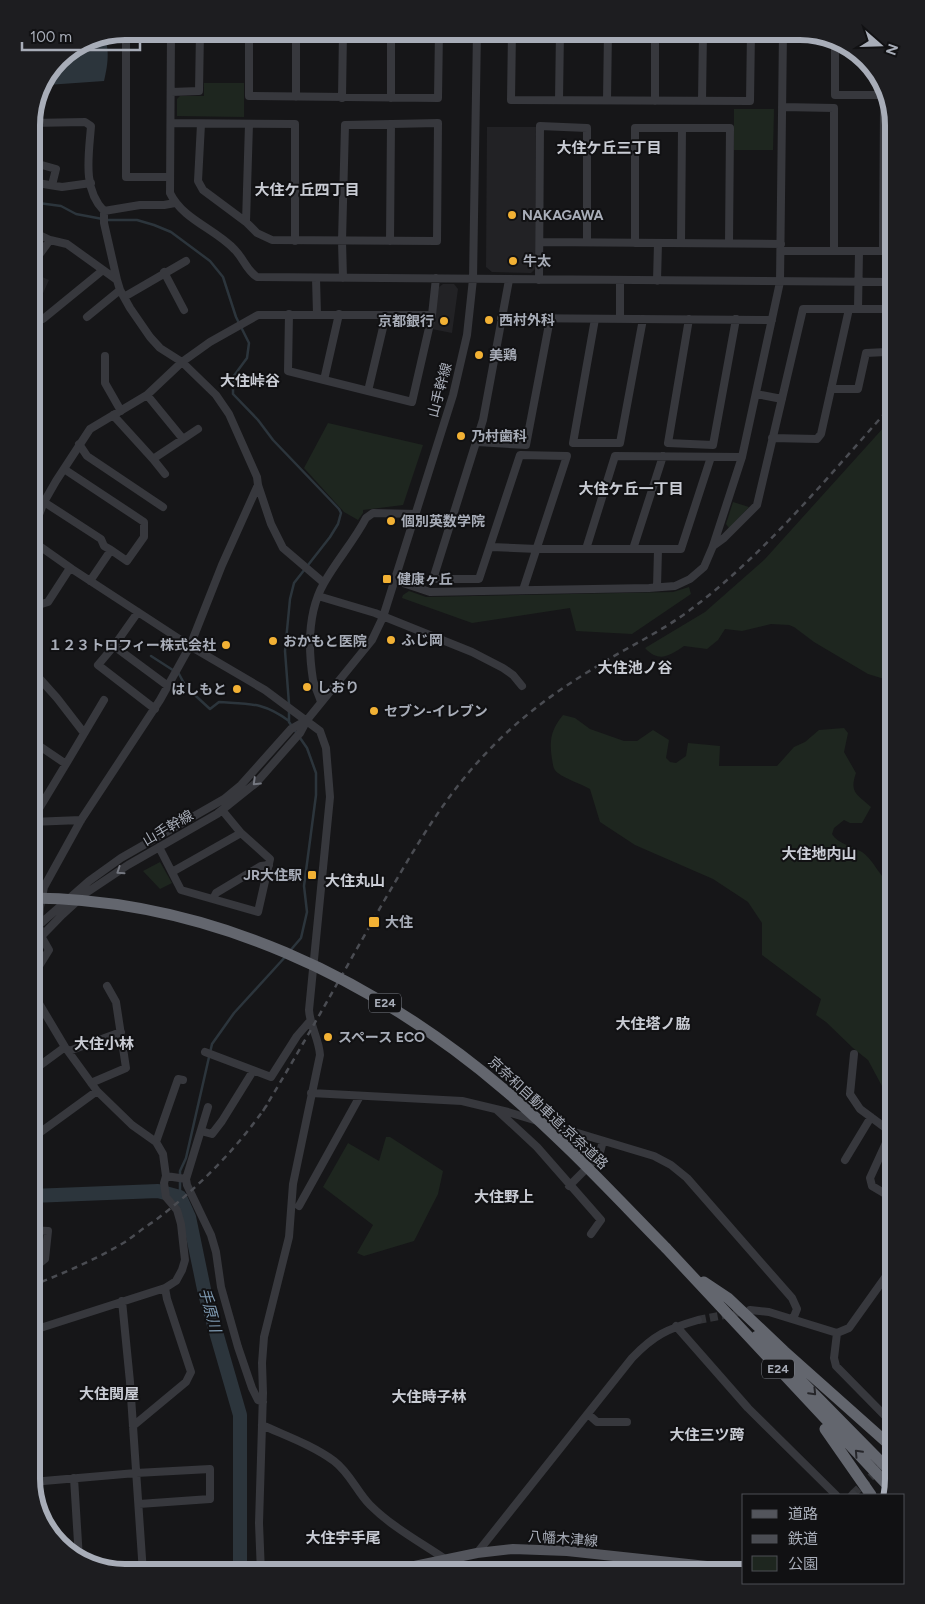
<svg xmlns="http://www.w3.org/2000/svg" width="925" height="1604" viewBox="0 0 925 1604" font-family="Figtree,'Noto Sans JP',sans-serif">
<style>
.built{fill:#222225}
.green{fill:#1e261f}
.water{fill:#2c353c}
.lines{fill:none;stroke-linecap:round;stroke-linejoin:round}
.stream{stroke:#2c353c;stroke-width:2.5}
.river{stroke:#2c353c;stroke-width:14}
.minor-tunnel{stroke:#333438;stroke-width:8;stroke-dasharray:8 4;stroke-linecap:butt}
.minor{stroke:#37383d;stroke-width:8}
.major{stroke:#53555c;stroke-width:10}
.highway{stroke:#63666e;stroke-width:11}
.rail{stroke:#4a4c52;stroke-width:2.5;stroke-dasharray:6 5;stroke-linecap:butt}
.highway-bridge{stroke:#63666e;stroke-width:11}
.oneway{stroke:#757881}
.oneway2{stroke:#26262a}
.poi-dot{fill:#f2b134;stroke:#111113;stroke-width:2}
.labels{text-anchor:middle;dominant-baseline:central;stroke-width:4;stroke-linejoin:round;paint-order:stroke}
.shield{fill:#111113;stroke:#7b7e86;stroke-width:1}
.shield-label{font-size:12px;font-weight:bold;fill:#a8adb8}
.poi-label{font-size:14px;font-weight:bold;fill:#a8adb8;stroke:#111113;text-anchor:start}
.street-label{font-size:14px;fill:#a8adb8;stroke:#111113}
.neighbourhood-label{font-size:15px;font-weight:bold;fill:#c9ccd4;stroke:#111113}
.water-label{font-size:15px;font-style:italic;fill:#7f9bb3;stroke:#111113}
.rim{fill:none;stroke:#a8adb8;stroke-width:6}
</style>
<rect width="100%" height="100%" fill="#161618"/>
<path class="built" d="M487 127H536L535 269 531 273 492 272 486 267Z
M31 272 49 280 31 320Z
M443 284H454L458 289 452 333 432 329 439 287Z"/>
<path class="green" d="M204 83H244V117L177 116V99L180 96H204Z
M734 109H774L773 150H734Z
M894 416V682L868 674 814 642 794 627 789 625 771 624 742 631 725 629 718 640 707 649 684 646C669 656 659 663 645 648L705 612 765 559Z
M328 423 423 445 403 505 363 510V513L358 520 344 512 304 468Z
M733 502 749 507 729 528 726 524Z
M689 587 691 594 632 634 576 631 570 608 472 623 402 598 403 595 409 591 426 597 673 592Z
M563 715 575 718 590 729 624 741H637L653 730 669 740 666 758 670 762 676 763 686 756 688 743 720 746 719 766H777L794 747 805 742 819 730 844 728 848 733 844 752 856 773C849 793 857 794 871 807L862 823H850L844 820 834 828 832 834C838 844 852 846 862 852 875 861 879 878 894 886V1093L883 1088 868 1060 853 1048 826 1022 816 1015 821 999 762 955V923L748 902 713 879 635 845 600 822 590 789C580 783 567 780 558 773 553 770 553 764 552 759 549 740 551 730 563 715Z
M160 862 172 883 160 889 143 871Z
M386 1137H390L443 1171 438 1194 414 1241 364 1256 357 1253 373 1225 323 1187 348 1143 379 1161Z"/>
<path class="water" d="M103 35C111 48 107 68 104 81L47 85 59 58 89 38Z"/>
<g class="lines">
<path class="stream" d="M31 202 61 206 76 214 108 220H137L154 225 171 232 210 261 223 277 236 317 249 343 247 358 233 377V394L258 420 273 440 339 509 341 513 338 524 330 537 294 583 290 599 285 651 289 704
M151 656 179 674 186 687 210 709 219 702C250 704 263 702 289 721
M289 710V722L307 748 316 773V795L304 886 307 912 301 938 289 952
M180 1197V1171L186 1158 212 1044 234 1013 286 956"/>
<path class="river" d="M31 1196 158 1191 180 1197 189 1217 205 1294 240 1415V1573"/>
<path class="minor-tunnel" d="M698 1320 745 1311
M853 1494 894 1455"/>
<path class="minor" d="M126 31V177H170
M171 31 170 193C183 220 216 229 235 250 244 259 246 270 257 277L894 282
M249 31V96L438 98 439 31
M512 31 511 100 750 101 751 31
M126 32 155 31
M835 41V95H884L885 85
M171 92 199 91 200 31
M296 97V31
M342 98 343 31
M391 98V31
M559 100 560 31
M607 100 608 31
M655 101V31
M702 101 703 31
M782 107 834 108V251
M31 123 85 122 91 126C89 154 82 189 104 211L140 205H164L175 203
M171 123 295 124V241
M201 124 198 181 203 190 246 222 257 233 272 240 437 241 438 123 345 125 342 241 343 278
M31 162 56 169 52 185
M31 182 62 187 91 183
M104 211V223L117 280
M246 222 249 124
M31 231 50 240 67 244 117 280 120 290 130 308 150 337 160 348 182 362 216 395 229 414 257 477 258 485 271 524 283 548 324 583
M390 241 391 124
M540 242 781 244
M635 243V128H730L729 243
M681 243 682 128
M781 251H894
M883 251 884 106H889
M31 257 39 255 50 240
M164 272 184 310
M316 278 317 314
M509 280 483 420 434 576 436 579H479L520 455 567 456 523 590
M539 280 540 126 587 128V242
M657 281 658 243
M124 297 186 261
M858 309 859 252
M289 314 288 371 412 402 432 315 436 278
M87 317 120 290
M501 318 772 320
M43 319 103 270
M595 319 573 443H620L643 319
M620 319V281
M689 319 668 443 713 445 736 319
M105 356V383L121 411
M324 380 339 314
M831 389H858L866 353 886 352 894 318
M368 391 386 315
M756 394 782 399
M147 395 183 439
M113 415 153 459
M772 438 817 439 821 434 849 309
M477 442 526 445 550 319
M79 444 87 456 163 507
M64 469 144 522V537L127 561 111 550 90 581
M165 474 153 459 198 429
M44 502 101 539 104 546 111 550
M31 535 44 502 56 481 90 429 147 395 182 362 210 342 258 315H432
M31 540 72 569 190 646 265 690 320 731 326 748 330 797 309 1010C310 1026 319 1039 320 1055L293 1184 289 1237 264 1337 262 1363 263 1393 259 1523 261 1573
M713 546 724 538 757 505 803 309H894
M491 547 537 549H681L711 457
M586 549 615 456 742 457
M633 549 663 456
M394 580 430 592 649 588 675 586 690 579 704 567 713 546 742 457 780 282 783 31
M657 587 658 550
M318 596 375 613 472 652 503 668 513 675 522 686
M35 606 48 602 70 568
M114 646 138 612
M31 669 57 698 84 733
M321 702C319 695 315 687 313 680 308 648 308 611 324 583 337 560 354 541 366 518L373 513 416 514
M155 709 98 665 114 646 168 686
M66 764 104 700
M31 792 44 799
M31 822 66 764 38 745 31 736
M31 822 81 820
M159 847 181 890 258 912 270 859 241 833 222 810
M172 872 241 833
M213 899 216 893 261 866 269 865
M31 932 89 881 121 858 224 799 241 785 291 729 307 720
M31 947 62 915 86 893 128 865 217 814 256 783 300 733 307 720 372 640 383 617 453 395 467 335 473 279 477 31
M31 979 49 950 41 936 39 923 40 907 44 887 81 820 160 700 190 646 222 565 258 485
M69 1051 121 1032
M205 1052 271 1077 297 1036 310 1021
M854 1054 850 1094 860 1109 891 1132 870 1178 872 1186 894 1199
M31 1072 65 1047
M91 1083 126 1068 116 1002 107 986
M311 1093 462 1101 508 1112 654 1156 671 1165 687 1178 792 1298 797 1309 793 1319
M497 1110 537 1147 601 1220 591 1234
M201 1131 212 1134 222 1121 253 1071
M31 1139 97 1091
M156 1142 178 1079 183 1080
M845 1160 871 1117
M166 1176 186 1179 187 1185 211 1235 216 1252 221 1287 238 1347 252 1388 258 1400 263 1402
M186 1179 208 1107
M569 1186 599 1156 603 1141
M299 1206 360 1096
M31 1262 40 1263 45 1259 48 1231 31 1230
M122 1301 130 1382 143 1573
M750 1310 769 1312 837 1333 849 1328 894 1265
M676 1326 748 1408 836 1495
M31 1331 165 1288 176 1281 182 1270 185 1260 181 1224 177 1210 166 1197 164 1183 166 1176 163 1154 156 1142 132 1125 97 1091 65 1047 31 990
M837 1333 834 1358 836 1366 894 1425
M31 1377 33 1376 31 1372
M588 1414 597 1422H627
M262 1425C286 1436 312 1445 334 1461 350 1473 357 1492 370 1505 392 1527 420 1542 445 1559
M133 1426 186 1382 191 1372 167 1299 165 1288
M74 1478 79 1559
M32 1482 136 1473 210 1469V1499L139 1504
M852 1495 853 1494
M477 1553 632 1358C654 1335 667 1329 698 1320
M454 1573 461 1557"/>
<path class="major" d="M381 1573 477 1553 513 1549 567 1551 744 1570"/>
<path class="highway" d="M666 1248 891 1489
M704 1282 728 1298 784 1351 894 1449
M757 1336 894 1475
M825 1429 871 1495"/>
<path class="rail" d="M263 1111C305 1042 344 971 384 901 416 846 447 792 492 747 521 717 555 692 591 670 625 648 662 632 694 607 768 551 832 472 894 403
M31 1286C64 1273 95 1260 125 1242 134 1236 143 1228 153 1222 197 1189 236 1150 267 1105"/>
<path class="highway-bridge" d="M31 898C208 899 374 978 507 1092 563 1140 614 1195 666 1248"/>
</g>
<defs><path id="oneway-chevron" d="M-2-3.5L2.5 0L-2 3.5" fill="none" stroke-width="1.6" stroke-linecap="round" stroke-linejoin="round" transform="scale(1.25)"/></defs>
<g class="oneway">
<use href="#oneway-chevron" transform="translate(256 782) rotate(136)"/>
<use href="#oneway-chevron" transform="translate(120 871) rotate(146)"/>
</g>
<g class="oneway2">
<use href="#oneway-chevron" transform="translate(813 1392) rotate(46)"/>
<use href="#oneway-chevron" transform="translate(858 1453) rotate(-133)"/>
</g>
<g class="poi-dot">
<circle cx="512" cy="215" r="5"/>
<circle cx="513" cy="261" r="5"/>
<circle cx="489" cy="320" r="5"/>
<circle cx="444" cy="321" r="5"/>
<circle cx="479" cy="355" r="5"/>
<circle cx="461" cy="436" r="5"/>
<circle cx="391" cy="521" r="5"/>
<rect x="382" y="574" width="10" height="10" rx="2.5"/>
<circle cx="391" cy="640" r="5"/>
<circle cx="273" cy="641" r="5"/>
<circle cx="226" cy="645" r="5"/>
<circle cx="307" cy="687" r="5"/>
<circle cx="237" cy="689" r="5"/>
<circle cx="374" cy="711" r="5"/>
<rect x="307" y="870" width="10" height="10" rx="2.5"/>
<rect x="368" y="916" width="12" height="12" rx="2.5"/>
<circle cx="328" cy="1037" r="5"/>
</g>
<g class="labels">
<g class="shield">
<rect x="369" y="993.5" width="32" height="19" rx="4"/>
<rect x="762" y="1359.5" width="32" height="19" rx="4"/>
</g>
<g class="shield-label">
<text x="385" y="1003">E24</text>
<text x="778" y="1369">E24</text>
</g>
<g class="poi-label">
<text x="522" y="215">NAKAGAWA</text>
<text x="523" y="261">牛太</text>
<text x="499" y="320">西村外科</text>
<text x="434" y="321" text-anchor="end">京都銀行</text>
<text x="489" y="355">美鶏</text>
<text x="471" y="436">乃村歯科</text>
<text x="401" y="521">個別英数学院</text>
<text x="397" y="579">健康ヶ丘</text>
<text x="401" y="640">ふじ岡</text>
<text x="283" y="641">おかもと医院</text>
<text x="216" y="645" text-anchor="end">１２３トロフィー株式会社</text>
<text x="317" y="687">しおり</text>
<text x="227" y="689" text-anchor="end">はしもと</text>
<text x="384" y="711">セブン-イレブン</text>
<text x="302" y="875" text-anchor="end">JR大住駅</text>
<text x="385" y="922">大住</text>
<text x="338" y="1037">スペース ECO</text>
</g>
<g class="street-label">
<text transform="translate(440 390) rotate(-75)">山手幹線</text>
<text transform="translate(168 828) rotate(-30)">山手幹線</text>
<text transform="translate(548 1113) rotate(43)">京奈和自動車道;京奈道路</text>
<text transform="translate(563 1539) rotate(4)">八幡木津線</text>
</g>
<g class="neighbourhood-label">
<text x="609" y="148">大住ケ丘三丁目</text>
<text x="307" y="190">大住ケ丘四丁目</text>
<text x="250" y="381">大住峠谷</text>
<text x="631" y="489">大住ケ丘一丁目</text>
<text x="635" y="668">大住池ノ谷</text>
<text x="819" y="854">大住地内山</text>
<text x="355" y="881">大住丸山</text>
<text x="653" y="1024">大住塔ノ脇</text>
<text x="104" y="1044">大住小林</text>
<text x="504" y="1197">大住野上</text>
<text x="109" y="1394">大住関屋</text>
<text x="429" y="1397">大住時子林</text>
<text x="707" y="1435">大住三ツ跨</text>
<text x="343" y="1538">大住宇手尾</text>
</g>
<g class="water-label">
<text transform="translate(210 1310) rotate(75)">手原川</text>
</g>
</g>
<path d="M0 0H925V1604H0ZM125 40H800A85 85 0 0 1 885 125V1479A85 85 0 0 1 800 1564H125A85 85 0 0 1 40 1479V125A85 85 0 0 1 125 40Z" fill="#1d1d20" fill-rule="evenodd"/>
<path class="rim" d="M125 40H800A85 85 0 0 1 885 125V1479A85 85 0 0 1 800 1564H125A85 85 0 0 1 40 1479V125A85 85 0 0 1 125 40Z"/>
<rect x="742" y="1494" width="162" height="90" fill="#111113" stroke="#4d4f55"/>
<rect x="752" y="1510" width="25" height="8" fill="#53555c" stroke="#4d4f55"/>
<text x="788" y="1519" font-size="15" fill="#a8adb8">道路</text>
<rect x="752" y="1535" width="25" height="8" fill="#4a4c52" stroke="#4d4f55"/>
<text x="788" y="1544" font-size="15" fill="#a8adb8">鉄道</text>
<rect x="752" y="1556" width="25" height="15" fill="#1e261f" stroke="#4d4f55"/>
<text x="788" y="1569" font-size="15" fill="#a8adb8">公園</text>
<g transform="translate(880 45) rotate(110)" stroke="#111113" stroke-width="4" paint-order="stroke">
<path d="M0-4L9 19L0 12L-9 19Z" fill="#a8adb8"/>
<text y="-8" font-size="14" font-weight="bold" text-anchor="middle" fill="#a8adb8">N</text>
</g>
<path d="M22 42v8h118v-8" fill="none" stroke="#a8adb8" stroke-width="2.5"/>
<text x="30" y="42" font-size="15" fill="#a8adb8" stroke="#111113" stroke-width="4" paint-order="stroke">100 m</text>
</svg>
